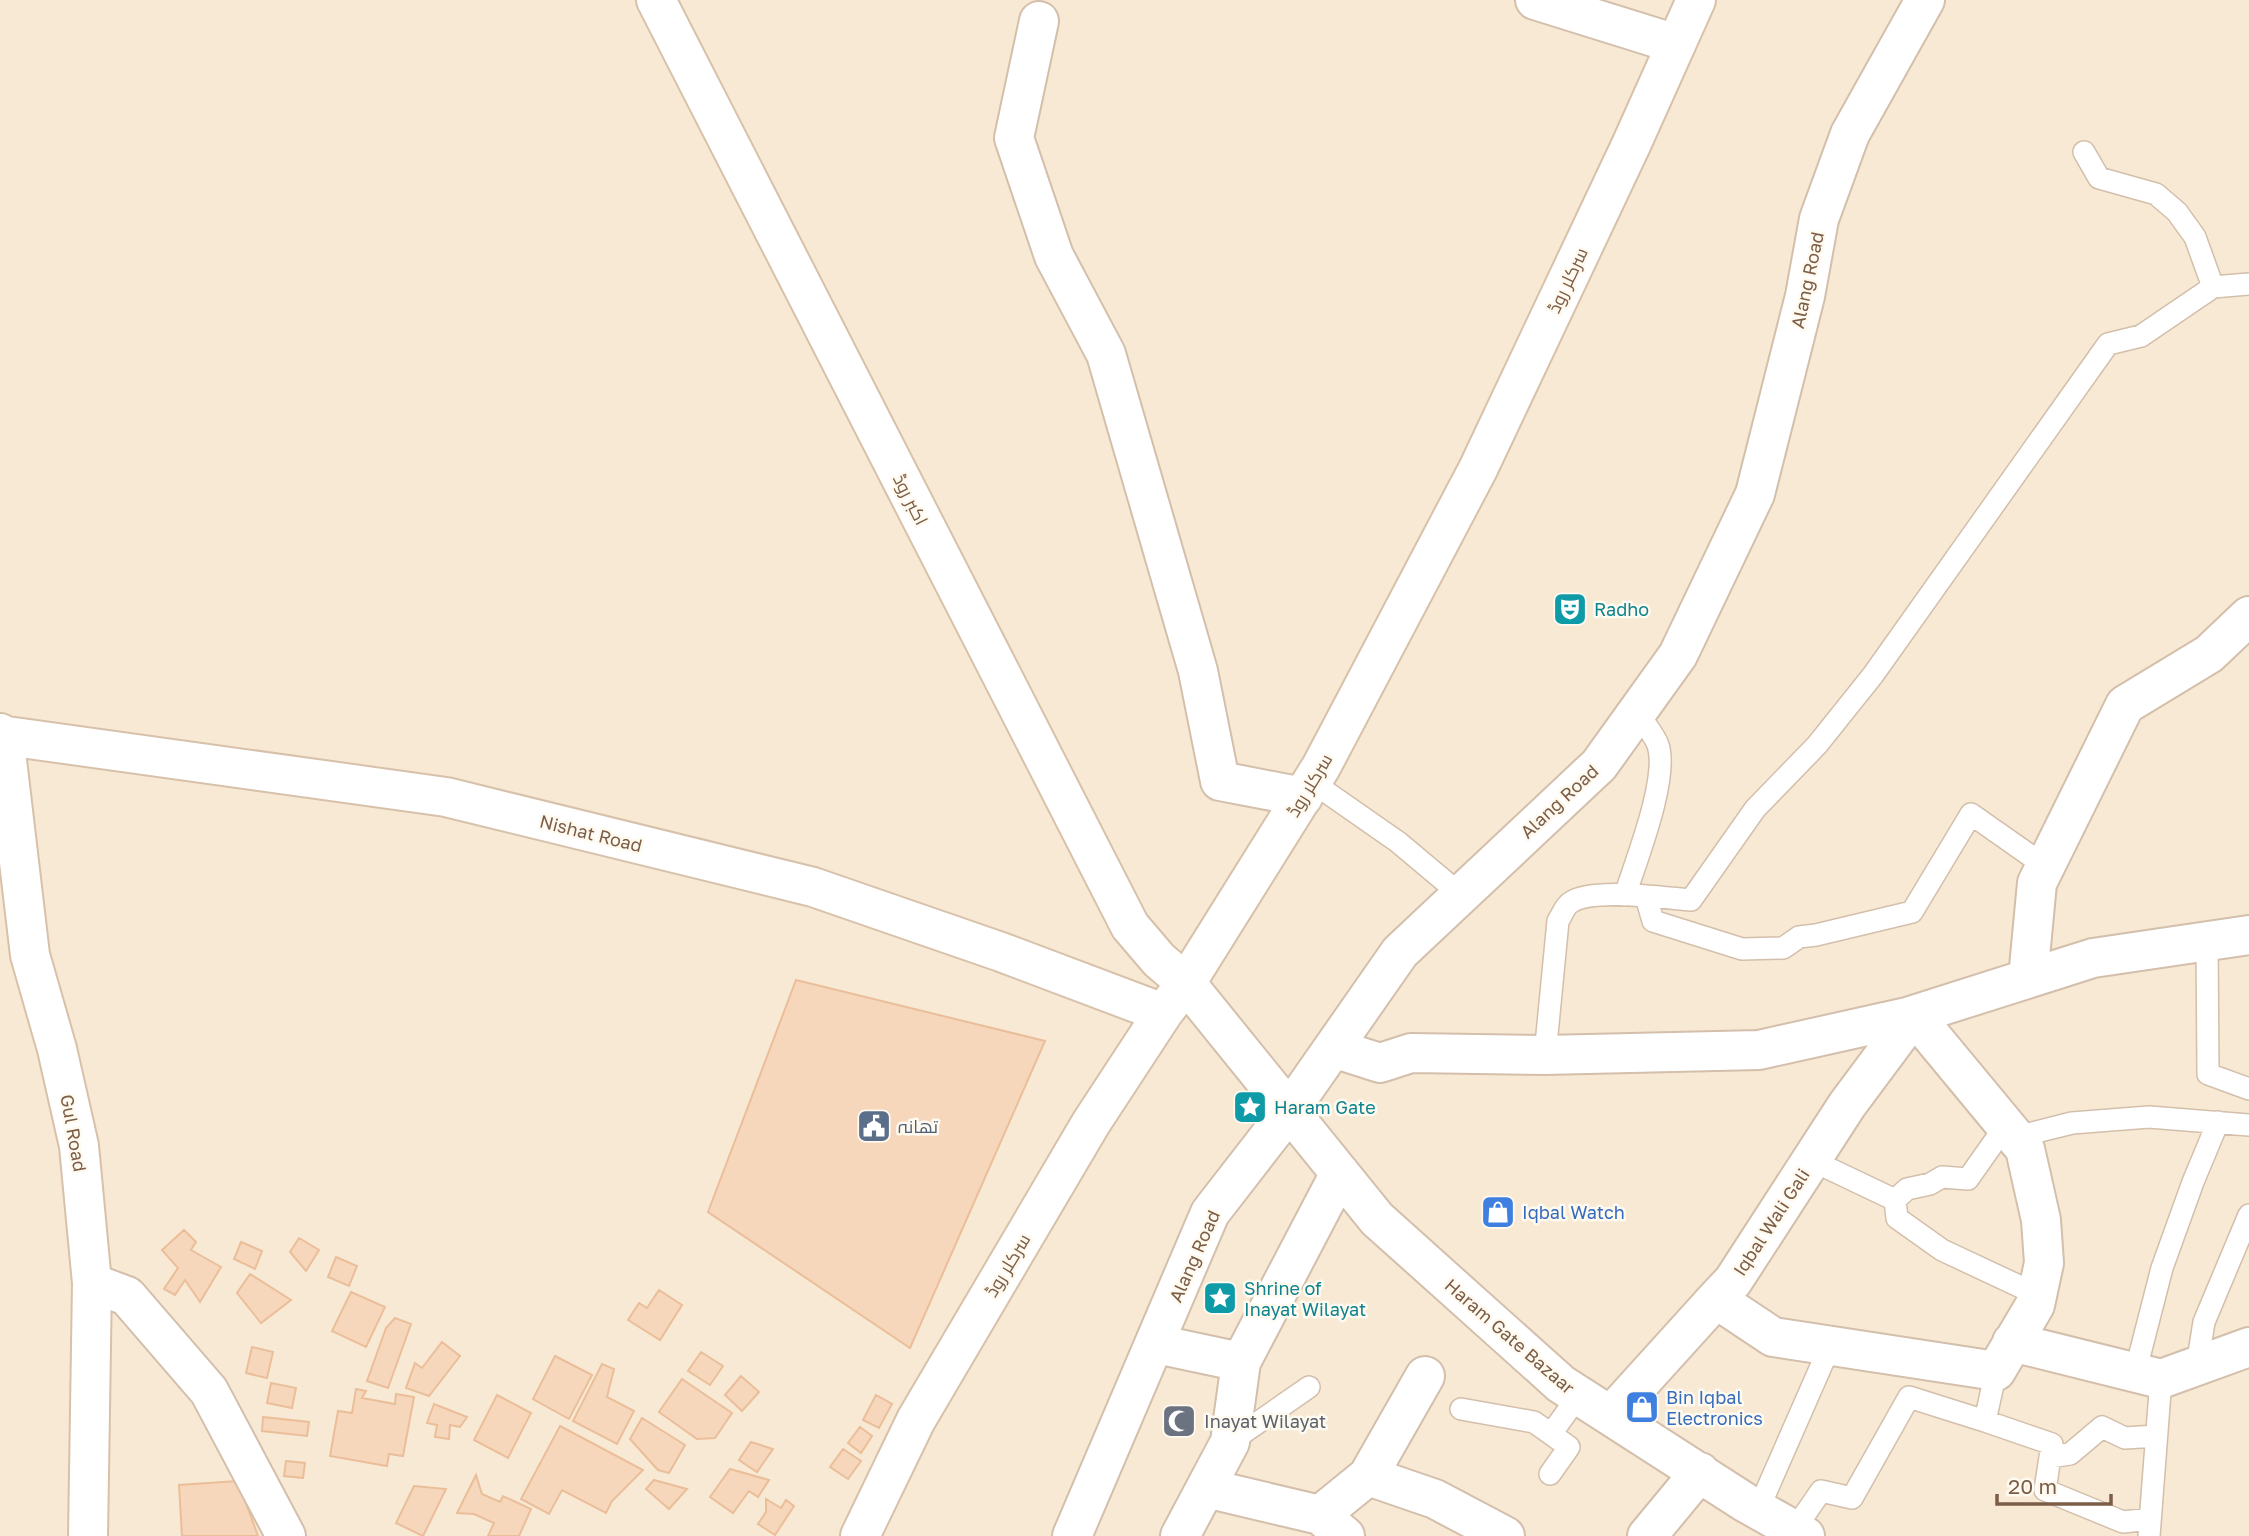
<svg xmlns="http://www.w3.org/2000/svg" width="2249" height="1536" viewBox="0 0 2249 1536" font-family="'Golos Text',Cairo,sans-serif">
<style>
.residential{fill:#f7e9d4}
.building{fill:#f7d7bb;stroke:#ebbe9a;stroke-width:2}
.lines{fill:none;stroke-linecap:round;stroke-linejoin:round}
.lane-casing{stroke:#d3bfab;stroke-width:24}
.street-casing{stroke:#d3bfab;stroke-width:42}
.secondary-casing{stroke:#d8c1aa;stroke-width:42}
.lane{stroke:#fff;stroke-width:21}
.street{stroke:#fff;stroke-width:38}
.secondary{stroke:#fff;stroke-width:38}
.labels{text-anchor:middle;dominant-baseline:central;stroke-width:5;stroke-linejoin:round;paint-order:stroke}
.street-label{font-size:18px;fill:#7c5d48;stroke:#fffaef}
.culture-label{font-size:18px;fill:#0d838f;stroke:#fffaef;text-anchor:start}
.service-label{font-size:18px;fill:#4e5e75;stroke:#fffaef;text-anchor:start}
.shop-label{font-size:18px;fill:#366cbe;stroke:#fffaef;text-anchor:start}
.worship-label{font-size:18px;fill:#5b616d;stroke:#fffaef;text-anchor:start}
</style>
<rect width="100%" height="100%" fill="#fef7e7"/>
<path class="residential" d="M0 0H2249V1536H0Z"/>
<path class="building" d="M796 980 1045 1041 910 1348 708 1212Z
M184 1230 196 1242 191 1250 221 1267 200 1302 185 1280 175 1295 164 1289 178 1268 162 1250Z
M299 1238 319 1250 306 1271 290 1252Z
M241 1242 262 1251 255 1269 234 1259Z
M336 1257 357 1266 349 1286 328 1277Z
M250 1274 291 1300 261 1323 237 1293Z
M659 1290 682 1305 660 1340 628 1320 639 1303 647 1308Z
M351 1292 385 1307 366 1347 332 1331Z
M395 1318 411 1324 388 1388 367 1381 386 1328Z
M442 1342 460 1356 429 1396 406 1388 415 1363 422 1368Z
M252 1347 273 1352 267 1378 246 1373Z
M701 1352 723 1366 710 1385 688 1371Z
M555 1356 592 1375 569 1419 533 1399Z
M602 1364 614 1369 607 1397 634 1411 617 1444 573 1421Z
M741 1376 759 1392 742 1411 725 1395Z
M682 1379 732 1413 715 1438 697 1439 659 1412Z
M271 1383 296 1388 292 1408 267 1403Z
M356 1389 366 1391 362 1398 395 1404 396 1394 414 1397 403 1456 389 1454 387 1466 330 1456 338 1411 352 1413Z
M497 1395 531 1413 508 1458 474 1440Z
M876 1395 892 1404 879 1428 863 1420Z
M434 1404 467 1417 460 1427 450 1425 449 1439 435 1437 437 1425 427 1423Z
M263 1417 309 1422 307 1436 262 1431Z
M642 1418 685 1445 669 1473 658 1470 630 1439Z
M560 1426 643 1470 612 1501 606 1513 562 1490 549 1514 521 1499Z
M860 1427 872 1436 861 1453 848 1443Z
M751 1442 773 1449 757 1472 739 1460Z
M843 1449 861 1461 848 1479 830 1467Z
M286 1461 305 1463 303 1478 284 1476Z
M730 1469 769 1480 758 1497 749 1491 733 1513 710 1497Z
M476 1475 482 1494 500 1502 503 1496 531 1509 519 1536H488L494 1523 474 1514 457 1513Z
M654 1480 687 1489 669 1509 646 1489Z
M238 1481 258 1536H182L179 1485Z
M414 1486 446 1489 423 1536 396 1523Z
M766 1499 781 1508 786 1500 794 1506 775 1535 758 1524 766 1512Z"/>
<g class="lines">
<g class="lane-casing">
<path id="lane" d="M2084 152 2099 178 2156 194 2177 212 2195 237 2213 287
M1312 782 1398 842 1460 894
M1625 895C1636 861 1669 778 1658 745 1654 734 1643 722 1637 712
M1646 897 1653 921 1742 949 1783 948 1799 937 1816 935 1912 912 1971 814 2045 866
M2207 941 2208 1074 2249 1089
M1545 1055 1558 921C1562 915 1565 906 1570 903 1590 887 1665 898 1691 900L1755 809 1817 745 1873 675 2108 344 2141 336 2213 287 2249 284
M2016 1137 2072 1123 2149 1117 2249 1125
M1811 1160 1895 1200 1897 1218 1942 1250 2038 1295
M1895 1200 1907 1189 1930 1184 1942 1177 1968 1179 2006 1125
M2197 1366 2204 1322 2249 1215
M1996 1371 1985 1421 2052 1444 2045 1490 2123 1522 2150 1519
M2135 1373 2162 1268 2193 1182 2218 1122
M1461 1409 1534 1422 1551 1434
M1230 1442 1309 1387
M2050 1457 2070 1454 2102 1427 2125 1438 2156 1436
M1550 1474 1569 1447 1551 1434 1579 1395
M1758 1510 1830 1346
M1794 1530 1821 1491 1852 1498 1909 1397 1985 1421
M2149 1536 2161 1379"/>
</g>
<g class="street-casing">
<path id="street" d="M1535 0 1676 44
M1039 21 1014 138 1054 256 1106 354 1198 671 1220 781 1303 797
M2028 978 2037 883 2125 705 2209 654 2249 616
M1186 983 1377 1219 1561 1384 1746 1503 1805 1536
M1333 1048 1380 1063 1411 1053 1545 1055 1759 1050 1907 1017 2093 958 2249 935
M92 1283 127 1296 209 1391 286 1536
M2012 1342 2161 1379 2249 1347
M1156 1344 1241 1362 1340 1173
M1611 1415 1716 1299 1733 1281 1847 1105 1914 1015 2025 1149 2041 1220 2044 1263 2035 1305 1996 1371 1773 1337 1716 1299
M1368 1476 1435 1499 1505 1536
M1206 1488 1320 1515 1345 1536
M1320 1515 1368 1476 1425 1376
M1072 1536 1210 1213 1289 1111 1400 952 1599 765 1678 655 1755 494 1805 296 1819 219 1850 134 1925 0
M1180 1536 1230 1442 1241 1362
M1647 1536 1700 1472"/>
</g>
<g class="secondary-casing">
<path id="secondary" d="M656 0 1130 926 1159 960 1186 983
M0 733 4 735 30 955 57 1049 79 1146 92 1283 88 1536
M0 735 446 797 813 887 1001 952 1163 1013
M860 1536 916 1420 1091 1123 1163 1013 1186 983 1321 767 1478 469 1631 145 1696 0"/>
</g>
<use href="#lane" class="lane"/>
<use href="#street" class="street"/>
<use href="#secondary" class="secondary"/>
</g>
<defs>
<g id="theatre-square" transform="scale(1.75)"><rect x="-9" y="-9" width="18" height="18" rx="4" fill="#0f9aa8" stroke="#fffaef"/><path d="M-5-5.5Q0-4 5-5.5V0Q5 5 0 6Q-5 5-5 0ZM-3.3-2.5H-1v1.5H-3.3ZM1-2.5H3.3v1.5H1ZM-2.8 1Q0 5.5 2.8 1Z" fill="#fff"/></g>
<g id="sight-square" transform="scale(1.75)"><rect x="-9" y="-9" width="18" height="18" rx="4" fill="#0f9aa8" stroke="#fffaef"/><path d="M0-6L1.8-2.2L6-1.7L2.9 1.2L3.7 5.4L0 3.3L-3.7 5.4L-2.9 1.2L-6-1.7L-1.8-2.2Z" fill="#fff"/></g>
<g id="civic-square" transform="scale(1.75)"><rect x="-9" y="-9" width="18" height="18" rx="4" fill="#5c6f8a" stroke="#fffaef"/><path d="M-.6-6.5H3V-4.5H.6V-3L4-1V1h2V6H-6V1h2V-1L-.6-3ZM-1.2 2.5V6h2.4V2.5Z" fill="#fff"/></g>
<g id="shop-square" transform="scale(1.75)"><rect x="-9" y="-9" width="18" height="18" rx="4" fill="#3f7fe0" stroke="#fffaef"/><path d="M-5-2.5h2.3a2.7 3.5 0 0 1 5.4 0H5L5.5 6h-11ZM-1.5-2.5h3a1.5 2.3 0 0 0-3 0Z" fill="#fff"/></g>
<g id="mosque-square" transform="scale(1.75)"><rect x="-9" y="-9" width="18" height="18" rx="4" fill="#6b7280" stroke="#fffaef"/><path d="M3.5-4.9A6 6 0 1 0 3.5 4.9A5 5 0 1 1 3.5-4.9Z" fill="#fff"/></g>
</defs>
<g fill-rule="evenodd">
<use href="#theatre-square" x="1570" y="609"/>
<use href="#sight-square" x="1250" y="1107"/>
<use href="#civic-square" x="874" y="1126"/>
<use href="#shop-square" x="1498" y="1212"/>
<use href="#sight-square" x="1220" y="1298"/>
<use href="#shop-square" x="1642" y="1407"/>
<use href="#mosque-square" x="1179" y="1421"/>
</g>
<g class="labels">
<g class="street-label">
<text transform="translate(1567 280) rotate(-65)">سرکلر روڈ</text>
<text transform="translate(1807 280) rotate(-78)">Alang Road</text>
<text transform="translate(911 499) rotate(63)">اکبر روڈ</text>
<text transform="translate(1309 785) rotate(-59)">سرکلر روڈ</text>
<text transform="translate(1559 801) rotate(-43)">Alang Road</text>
<text transform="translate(591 833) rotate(14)">Nishat Road</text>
<text transform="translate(74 1133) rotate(80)">Gul Road</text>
<text transform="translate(1771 1222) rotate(-57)">Iqbal Wali Gali</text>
<text transform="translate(1194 1256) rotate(-66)">Alang Road</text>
<text transform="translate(1007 1265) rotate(-59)">سرکلر روڈ</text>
<text transform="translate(1510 1336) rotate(41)">Haram Gate Bazaar</text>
</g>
<g class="culture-label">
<text x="1594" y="609">Radho</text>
<text x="1274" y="1107">Haram Gate</text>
<text x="1244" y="1288">Shrine of<tspan x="1244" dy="21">Inayat Wilayat</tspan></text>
</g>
<g class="service-label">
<text x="898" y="1126">تھانہ</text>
</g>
<g class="shop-label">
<text x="1522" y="1212">Iqbal Watch</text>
<text x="1666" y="1397">Bin Iqbal<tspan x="1666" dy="21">Electronics</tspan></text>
</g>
<g class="worship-label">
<text x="1204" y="1421">Inayat Wilayat</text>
</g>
</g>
<path d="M1997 1494v10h114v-10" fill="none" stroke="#7c5d48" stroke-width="3.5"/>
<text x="2008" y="1494" font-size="21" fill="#7c5d48" stroke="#fffaef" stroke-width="5" paint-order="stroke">20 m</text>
</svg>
